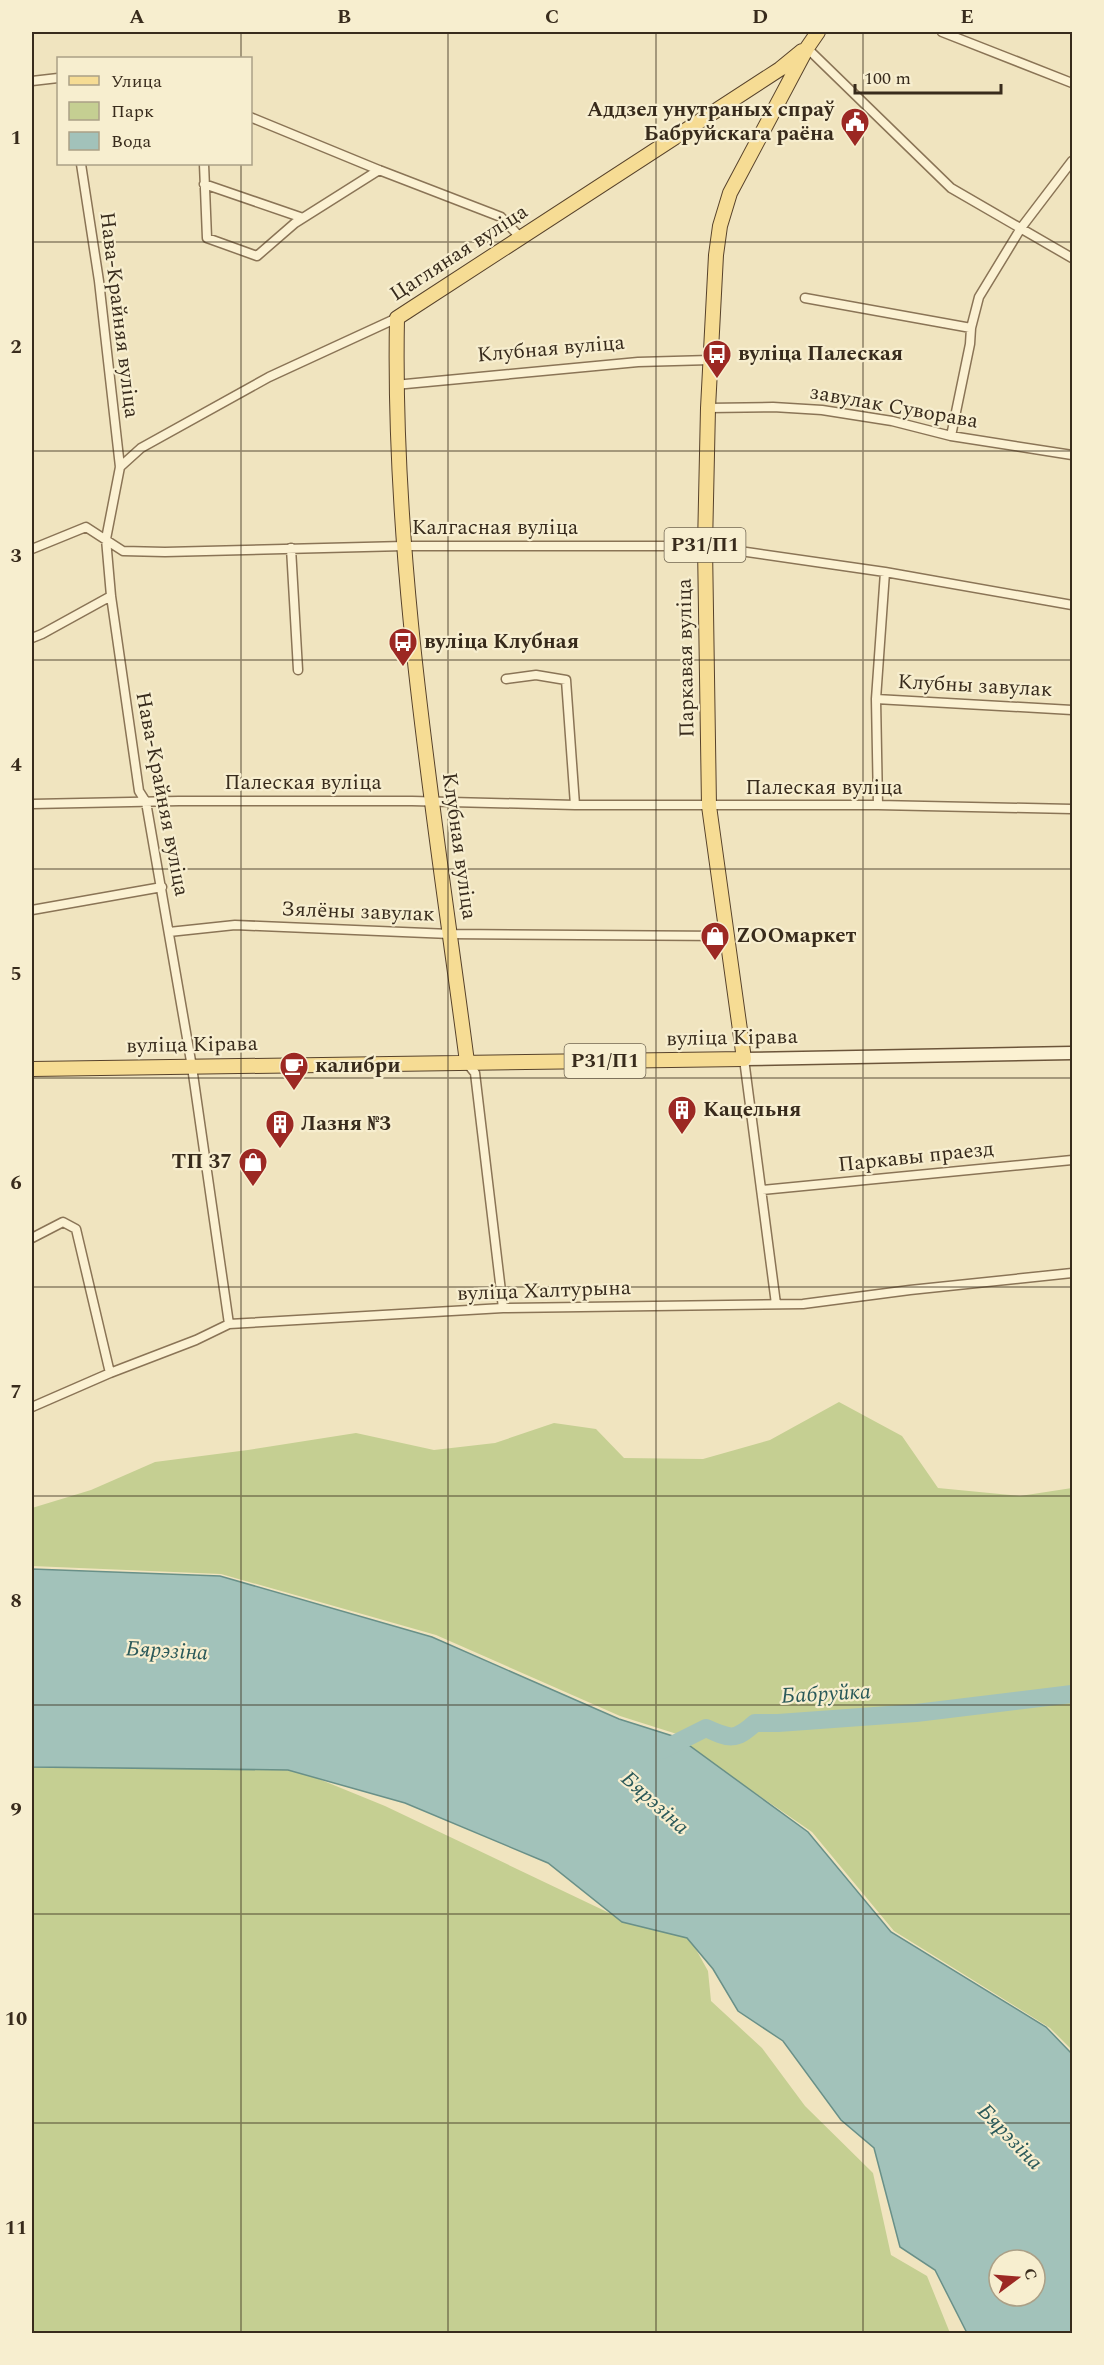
<svg xmlns="http://www.w3.org/2000/svg" width="1104" height="2365" viewBox="0 0 1104 2365" font-family="Spectral,serif">
<style>
.green{fill:#c5cf92}
.water{fill:#a2c2ba;stroke:#699088;stroke-width:1.5;fill-rule:evenodd}
.lines{fill:none;stroke-linecap:round;stroke-linejoin:round}
.river{stroke:#a2c2ba;stroke-width:18}
.street-casing{stroke:#8a7456;stroke-width:11}
.secondary-casing{stroke:#6c553a;stroke-width:15}
.primary-casing{stroke:#57422b;stroke-width:16}
.street{stroke:#fbf1d2;stroke-width:8}
.secondary{stroke:#fbf1d2;stroke-width:12}
.primary{stroke:#f6dc94;stroke-width:14}
.grid{fill:none;stroke:#382b1c;stroke-width:1.5;stroke-opacity:0.55}
.labels{text-anchor:middle;dominant-baseline:central;stroke-width:4.5;stroke-linejoin:round;paint-order:stroke}
.shield{fill:#f7eecf;stroke:#716652;stroke-width:1.5}
.shield-label{font-size:20px;font-weight:bold;fill:#382b1c}
.poi-label{font-size:21px;font-weight:bold;fill:#382b1c;stroke:#f7eecf;text-anchor:start}
.street-label{font-size:21px;fill:#382b1c;stroke:#f7eecf}
.water-label{font-size:22px;font-style:italic;fill:#2a5959;stroke:#f7eecf}
.neatline{fill:none;stroke:#382b1c;stroke-width:2}
.grid-label{font-size:20px;text-anchor:middle;font-weight:bold;fill:#382b1c}
</style>
<rect width="100%" height="100%" fill="#f0e4bf"/>
<path class="green" d="M839 1402 902 1436 938 1488 1020 1496 1072 1488V2050L1050 2028 894 1931 812 1832 696 1752 680 1735 620 1716 436 1635 221 1574 32 1566V1508L91 1490 155 1462 248 1450 356 1433 434 1450 495 1443 554 1423 596 1429 624 1458 703 1459 770 1440Z
M32 1765 287 1766 385 1806 624 1920 688 1935 708 1971 711 2001 762 2048 805 2106 873 2173 891 2255 927 2276 950 2333 32 2334Z"/>
<path class="water" d="M32 1569 220 1576 432 1637 619 1719 679 1738 808 1832 891 1932 1046 2027 1072 2054V2333H967L935 2270 900 2247 874 2148 841 2120 783 2041 738 2011 713 1969 687 1938 622 1922 548 1863 405 1803 288 1770 32 1767ZM999 2260H1035V2296H999Z"/>
<g class="lines">
<path class="river" d="M662 1750 706 1728C730 1739 735 1741 755 1723H778L916 1713 1072 1694"/>
<g class="street-casing">
<path id="street" d="M942 32 1072 83
M807 48 951 188 1072 258
M32 81 58 78
M250 117 379 170 501 217 521 238
M81 164 99 281 120 467 106 539 111 596 139 791 146 802 192 1067 229 1324
M204 164 207 238 257 256 295 223 379 170
M204 184 303 218
M805 298 971 328
M395 385 638 362 710 360
M708 408 773 407 822 410 892 421 951 436 1072 455
M951 436 970 344 971 328 979 297 1021 228 1072 161
M120 467 141 448 269 377 397 318
M291 548 298 670
M32 549 86 527 123 551 165 552 404 546H705L885 572 1072 605
M32 638 42 634 111 596
M506 679 536 675 566 680 575 805
M876 699 1072 710
M32 804 179 801H412L575 805H878L1072 809
M878 805 876 699 885 572
M32 910 162 887
M169 932 235 925 450 934 726 936
M744 1059 776 1304
M467 1063 475 1073 503 1308
M762 1190 1072 1160
M32 1238 63 1222 76 1229 110 1373
M32 1407 110 1373 196 1340 229 1324 503 1308 803 1304 910 1290 1072 1273"/>
</g>
<g class="secondary-casing">
<path id="secondary" d="M744 1059 1072 1053"/>
</g>
<g class="primary-casing">
<path id="primary" d="M467 1062C435 816 392 567 397 318L780 69 802 51
M32 1069 744 1059 709 806 705 546 708 408 716 255 720 226 730 193 807 48 818 32"/>
</g>
<use href="#street" class="street"/>
<use href="#secondary" class="secondary"/>
<use href="#primary" class="primary"/>
</g>
<path class="grid" d="M241 32V58M448 32V2334M656 32V2334M863 32V2334M241 164V2334M32 242H1072M32 451H1072M32 660H1072M32 869H1072M32 1078H1072M32 1287H1072M32 1496H1072M32 1705H1072M32 1914H1072M32 2123H1072"/>
<defs>
<g id="civic-pin" transform="scale(1.5)"><path d="M0 17L-7.5 6A9.5 9.5 0 1 1 7.5 6Z" fill="#9c2823" stroke="#f7eecf"/><path d="M-.6-6.5H3V-4.5H.6V-3L4-1V1h2V6H-6V1h2V-1L-.6-3ZM-1.2 2.5V6h2.4V2.5Z" fill="#fff"/></g>
<g id="bus-pin" transform="scale(1.5)"><path d="M0 17L-7.5 6A9.5 9.5 0 1 1 7.5 6Z" fill="#9c2823" stroke="#f7eecf"/><path d="M-5-6H5V4H4V6H2V4H-2V6H-4V4H-5ZM-3.5-4V0h7V-4ZM-3.5 1.2v1.5H-2V1.2ZM2 1.2v1.5H3.5V1.2Z" fill="#fff"/></g>
<g id="shop-pin" transform="scale(1.5)"><path d="M0 17L-7.5 6A9.5 9.5 0 1 1 7.5 6Z" fill="#9c2823" stroke="#f7eecf"/><path d="M-5-2.5h2.3a2.7 3.5 0 0 1 5.4 0H5L5.5 6h-11ZM-1.5-2.5h3a1.5 2.3 0 0 0-3 0Z" fill="#fff"/></g>
<g id="cafe-pin" transform="scale(1.5)"><path d="M0 17L-7.5 6A9.5 9.5 0 1 1 7.5 6Z" fill="#9c2823" stroke="#f7eecf"/><path d="M-5.5-4.5H6V0H3Q3 3.5 0 3.5H-2.5Q-5.5 3.5-5.5 0ZM3-3.2v2h1.7v-2ZM-6 4.5H4V6H-6Z" fill="#fff"/></g>
<g id="building-pin" transform="scale(1.5)"><path d="M0 17L-7.5 6A9.5 9.5 0 1 1 7.5 6Z" fill="#9c2823" stroke="#f7eecf"/><path d="M-4-6H4V6H1V3H-1V6H-4ZM-2.5-4.3h1.7v1.8h-1.7ZM.8-4.3h1.7v1.8H.8ZM-2.5-1h1.7V.8h-1.7ZM.8-1h1.7V.8H.8Z" fill="#fff"/></g>
</defs>
<g fill-rule="evenodd">
<use href="#civic-pin" x="855" y="122"/>
<use href="#bus-pin" x="717" y="354"/>
<use href="#bus-pin" x="403" y="642"/>
<use href="#shop-pin" x="715" y="936"/>
<use href="#cafe-pin" x="294" y="1066"/>
<use href="#building-pin" x="682" y="1110"/>
<use href="#building-pin" x="280" y="1124"/>
<use href="#shop-pin" x="253" y="1162"/>
</g>
<g class="labels">
<g class="shield">
<rect x="664.5" y="528" width="81" height="34" rx="4.5"/>
<rect x="564.5" y="1044" width="81" height="34" rx="4.5"/>
</g>
<g class="shield-label">
<text x="705" y="545">Р31/П1</text>
<text x="605" y="1061">Р31/П1</text>
</g>
<g class="poi-label">
<text x="834" y="110" text-anchor="end">Аддзел унутраных спраў<tspan x="834" dy="24">Бабруйскага раёна</tspan></text>
<text x="738" y="354">вуліца Палеская</text>
<text x="424" y="642">вуліца Клубная</text>
<text x="736" y="936">ZOOмаркет</text>
<text x="315" y="1066">калибри</text>
<text x="703" y="1110">Кацельня</text>
<text x="301" y="1124">Лазня №3</text>
<text x="232" y="1162" text-anchor="end">ТП 37</text>
</g>
<g class="street-label">
<text transform="translate(459 253) rotate(-33)">Цагляная вуліца</text>
<text transform="translate(119 315) rotate(83)">Нава-Крайняя вуліца</text>
<text transform="translate(551 349) rotate(-5)">Клубная вуліца</text>
<text transform="translate(894 407) rotate(10)">завулак Суворава</text>
<text x="495" y="528">Калгасная вуліца</text>
<text transform="translate(686 658) rotate(-91)">Паркавая вуліца</text>
<text transform="translate(975 686) rotate(3)">Клубны завулак</text>
<text x="303" y="783">Палеская вуліца</text>
<text x="824" y="788">Палеская вуліца</text>
<text transform="translate(162 794) rotate(79)">Нава-Крайняя вуліца</text>
<text transform="translate(459 846) rotate(82)">Клубная вуліца</text>
<text transform="translate(358 912) rotate(2)">Зялёны завулак</text>
<text transform="translate(732 1038) rotate(-1)">вуліца Кірава</text>
<text transform="translate(192 1045) rotate(-1)">вуліца Кірава</text>
<text transform="translate(916 1157) rotate(-6)">Паркавы праезд</text>
<text transform="translate(544 1291) rotate(-2)">вуліца Халтурына</text>
</g>
<g class="water-label">
<text transform="translate(167 1651) rotate(3)">Бярэзіна</text>
<text transform="translate(826 1694) rotate(-3)">Бабруйка</text>
<text transform="translate(655 1803) rotate(42)">Бярэзіна</text>
<text transform="translate(1010 2137) rotate(46)">Бярэзіна</text>
</g>
</g>
<rect width="1104" height="2365" fill="none" stroke="#f7eecf" stroke-width="66"/>
<rect x="57" y="57" width="195" height="108" fill="#f7eecf" stroke="#aba087" stroke-width="1.5"/>
<rect x="69" y="76" width="30" height="9" fill="#f6dc94" stroke="#aba087" stroke-width="1.5"/>
<text x="111" y="87" font-size="18" fill="#382b1c">Улица</text>
<rect x="69" y="102" width="30" height="18" fill="#c5cf92" stroke="#aba087" stroke-width="1.5"/>
<text x="111" y="117" font-size="18" fill="#382b1c">Парк</text>
<rect x="69" y="132" width="30" height="18" fill="#a2c2ba" stroke="#aba087" stroke-width="1.5"/>
<text x="111" y="147" font-size="18" fill="#382b1c">Вода</text>
<g transform="translate(1017 2278) rotate(74)"><circle r="28" fill="#f7eecf" stroke="#aba087" stroke-width="1.5"/>
<path d="M0-4.5L10 22L0 15L-10 22Z" fill="#9c2823"/>
<text y="-9" font-size="16" font-weight="bold" text-anchor="middle" fill="#382b1c">С</text>
</g>
<path d="M855 84v9h146v-9" fill="none" stroke="#382b1c" stroke-width="3"/>
<text x="864" y="84" font-size="18" fill="#382b1c" stroke="#f7eecf" stroke-width="4.5" paint-order="stroke">100 m</text>
<rect x="33" y="33" width="1038" height="2299" class="neatline"/>
<g class="grid-label">
<text x="137" y="23">A</text>
<text x="344" y="23">B</text>
<text x="552" y="23">C</text>
<text x="760" y="23">D</text>
<text x="967" y="23">E</text>
<text x="16" y="144">1</text>
<text x="16" y="353">2</text>
<text x="16" y="562">3</text>
<text x="16" y="771">4</text>
<text x="16" y="980">5</text>
<text x="16" y="1189">6</text>
<text x="16" y="1398">7</text>
<text x="16" y="1607">8</text>
<text x="16" y="1816">9</text>
<text x="16" y="2025">10</text>
<text x="16" y="2234">11</text>
</g>
</svg>
